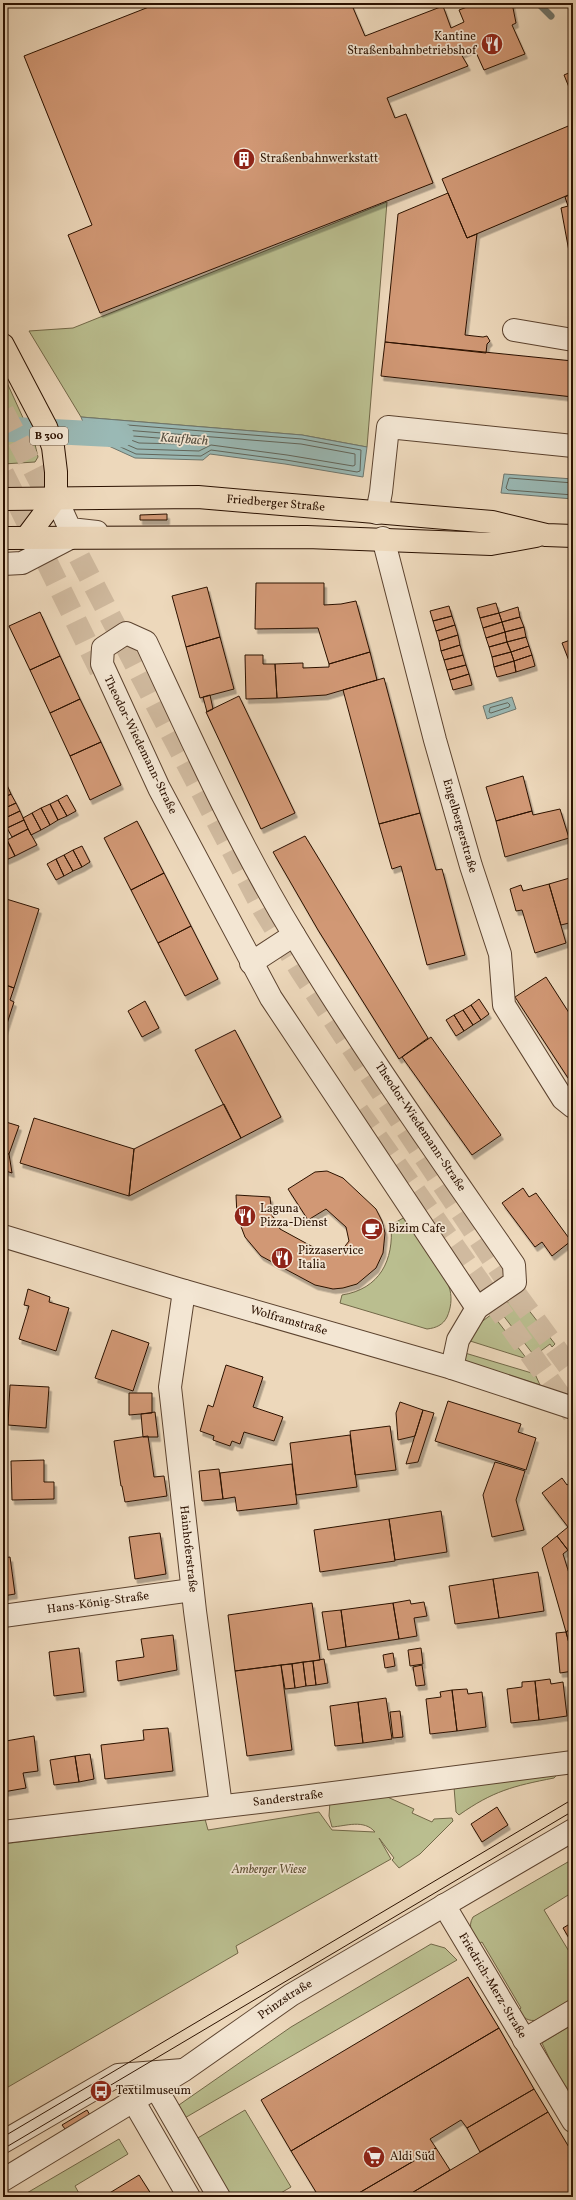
<svg xmlns="http://www.w3.org/2000/svg" width="576" height="2200" viewBox="0 0 576 2200" font-family="Vollkorn,serif">
<style>
.green{fill:#babe8f;stroke:#726848}
.water{fill:#9ab9b5;stroke:#6e766d}
.lines{fill:none;stroke-linecap:round;stroke-linejoin:round}
.shore{stroke:#62655a;stroke-width:1}
.stream{stroke:#6e766d;stroke-width:7}
.canal{stroke:#9ab9b5;stroke-width:25}
.building{fill:#d19874;stroke:#2b1100;filter:url(#shadow)}
.major-tunnel{stroke:#d0ba9f;stroke-width:22;stroke-dasharray:22 11;stroke-linecap:butt}
.minor-casing{stroke:#5c432f;stroke-width:24}
.major-casing{stroke:#2b1100;stroke-width:24}
.minor{stroke:#f3e6d3;stroke-width:22}
.major{stroke:#edd8bb;stroke-width:22}
.tram{stroke:#2b1100;stroke-width:1}
.labels{text-anchor:middle;dominant-baseline:central;stroke-width:3.5;stroke-linejoin:round;paint-order:stroke}
.shield{fill:#f3e6d3;stroke:#67513f;stroke-width:1}
.shield-label{font-size:11px;font-weight:bold;fill:#2b1100}
.poi-label{font-size:12px;fill:#2b1100;stroke:#f3e6d3;text-anchor:start}
.street-label{font-size:12px;fill:#2b1100;stroke:#f3e6d3}
.park-label{font-size:12px;font-style:italic;fill:#5d4e32;stroke:#f3e6d3}
.water-label{font-size:13px;font-style:italic;fill:#524c3f;stroke:#f3e6d3}
</style>
<defs>
<filter id="shadow"><feDropShadow dx="2.5" dy="4.5" stdDeviation="0" flood-color="#0004"/></filter>
</defs>
<rect width="100%" height="100%" fill="#edd8bb"/>
<filter id="stains"><feTurbulence type="fractalNoise" baseFrequency=".005" numOctaves="4"/><feColorMatrix values="0 0 0 0 .2 0 0 0 0 .09 0 0 0 0 .02 0 0 0 .5 -.17"/></filter>
<radialGradient id="worn" r=".72"><stop offset=".6" stop-color="#630" stop-opacity="0"/><stop offset="1" stop-color="#630" stop-opacity=".3"/></radialGradient>
<path class="green" d="M387 202 367 447 302 435 81 417 29 331 73 328Z
M3 374 24 420 3 419Z
M3 440H34L38 457 35 462 3 464Z
M405 1217C417 1236 444 1269 450 1290 452 1299 451 1308 447 1317 443 1325 436 1328 427 1329L340 1303 342 1295C380 1289 394 1260 391 1225Z
M517 1295 555 1344 552 1347 550 1344 538 1353 540 1355 536 1358 499 1310Z
M492 1314 527 1359 467 1340 472 1329Z
M465 1353 535 1374 540 1385 464 1361Z
M558 1774 554 1778C513 1786 493 1791 459 1815L456 1812 454 1787Z
M383 1795 414 1809 412 1813 432 1822 434 1819 452 1818 453 1821 420 1854 399 1868 392 1860 394 1858 379 1838 391 1859 236 1946 238 1953 3 2090V1844L205 1819 208 1830 319 1812 332 1830 375 1832C364 1819 346 1826 332 1827L329 1816 330 1801Z
M573 1859V1892L544 1910 573 1958V1999L538 2020C528 2022 524 2018 518 2011L521 2008 482 1942 478 1944C473 1935 467 1927 473 1917Z
M431 1944 445 1948 457 1960 183 2119 176 2107 291 2027Z
M573 2024V2098L554 2068 542 2043Z
M245 2110 291 2187 274 2197H230L196 2139Z
M119 2139 128 2154 75 2186 81 2197H20Z"/>
<path class="water" d="M81 417 302 435 367 447 363 477 285 464 210 454 203 460 135 458 89 437Z
M3 419 24 420 34 440H3Z
M504 474 573 479V499L501 493Z
M512 697 516 709 487 719 483 706Z"/>
<g class="lines">
<path class="shore" d="M90 422 302 439 361 450 360 471 357 472 286 460 211 450 201 456 136 454 92 434 88 424Z
M3 423 21 424 27 434 25 436H3
M99 428 301 444 355 454V465L353 466 287 455 211 445 199 451 137 449 98 432Z
M133 436 183 440 185 443 182 444 139 443 131 440Z
M573 483 509 478 506 488 508 490 573 495
M508 703 510 705 509 707 491 713 489 712 490 708Z"/>
<path class="stream" d="M538 3 551 16"/>
<path class="canal" d="M3 429 121 435"/>
</g>
<path class="building" d="M159 3H351L365 36 443 6 451 28 464 22 459 10 478 3H512L516 23 512 25 525 54 484 70 474 48 461 54 468 66 387 98 395 118 406 114 433 183 100 313 68 235 92 225 24 56Z
M573 71V97L564 75Z
M573 124V193L467 238 442 179Z
M448 193 467 238 477 234 465 335 483 337 487 336 490 341 487 344 486 353 385 342 398 214Z
M573 193V273L561 208 568 206 565 197Z
M385 342 573 361V397L381 376Z
M167 514V520H140V515Z
M256 583H324V605L341 604 356 601 370 652 329 664 318 628 255 629Z
M207 587 220 637 186 647 172 596Z
M496 603 499 613 480 618 477 608Z
M449 606 452 616 433 621 430 611Z
M518 607 520 617 502 622 499 613Z
M40 612 60 656 30 670 9 626Z
M499 613 502 622 483 628 480 618Z
M452 616 455 625 436 631 433 621Z
M520 617 524 627 505 632 502 622Z
M502 622 505 632 486 638 483 628Z
M455 625 458 635 439 641 436 631Z
M524 627 526 637 507 642 505 632Z
M505 632 507 642 489 647 486 638Z
M458 635 460 645 441 651 439 641Z
M220 637 234 689 200 698 186 647Z
M526 637 529 646 511 652 507 642Z
M573 639V671L562 643Z
M507 642 511 652 492 657 489 647Z
M460 645 463 655 444 660 441 651Z
M529 646 532 655 514 661 511 652Z
M370 652 377 680 326 695 277 698 275 664 303 663V668L329 667V664Z
M511 652 514 661 494 667 492 657Z
M245 655H263V664H275L277 698 246 699Z
M463 655 466 665 447 670 444 660Z
M532 655 535 666 516 672 514 661Z
M60 656 80 699 50 713 30 670Z
M514 661 516 672 497 677 494 667Z
M466 665 469 674 450 680 447 670Z
M469 674 472 685 453 690 450 680Z
M384 678 420 813 379 824 343 690Z
M210 695 213 709 207 712 203 697Z
M239 696 295 813 261 829 206 712Z
M80 699 101 742 70 756 50 713Z
M101 742 121 785 90 800 70 756Z
M523 776 532 811 496 821 486 787Z
M7 785 11 794 3 798V787Z
M11 794 16 803 3 809V798Z
M67 795 76 811 67 816 58 800Z
M58 800 67 816 58 820 50 804Z
M16 803 20 811 3 819V809Z
M50 804 58 820 50 825 41 808Z
M41 808 50 825 41 830 32 813Z
M560 809 569 838 505 857 496 821 532 811 533 815Z
M20 811 24 820 7 828 3 819Z
M32 813 41 830 31 835 23 818Z
M420 813 436 870 442 869 465 955 427 965 401 866 392 869 379 824Z
M24 820 28 829 12 837 7 828Z
M137 821 164 873 131 890 104 838Z
M28 829 37 845 15 856 7 840Z
M305 836 428 1038 399 1059 318 930 273 852Z
M7 840 15 856 6 860 3 855V841Z
M82 846 90 862 82 867 73 850Z
M73 850 82 867 73 871 64 855Z
M64 855 73 871 64 876 56 859Z
M56 859 64 876 56 880 47 864Z
M164 873 191 926 158 943 131 890Z
M573 877V922L561 925 549 884Z
M549 884 566 943 535 953 522 910 516 911 510 889 521 885 523 891Z
M3 898 39 909 14 988 3 984Z
M191 926 218 979 185 996 158 943Z
M546 977 573 1019V1075L568 1078 515 997Z
M3 984 14 988 10 1000 14 1002 3 1036Z
M479 999 489 1014 481 1020 471 1005Z
M145 1001 159 1028 142 1037 128 1011Z
M471 1005 481 1020 473 1025 463 1010Z
M463 1010 473 1025 464 1031 454 1015Z
M454 1015 464 1031 456 1036 446 1020Z
M235 1030 281 1117 241 1138 195 1050Z
M431 1037 501 1135 472 1155 402 1057Z
M224 1104 241 1138 129 1196 134 1149Z
M34 1118 134 1149 129 1196 20 1163Z
M6 1122 19 1126 9 1154 3 1153V1130Z
M3 1152 9 1154 12 1173 3 1170Z
M327 1171 343 1178 376 1209 382 1221 385 1233 383 1253 376 1268 357 1284 343 1288 333 1289 315 1285 261 1256 245 1237 237 1216 236 1195 270 1197 272 1215 280 1229 324 1253 339 1254 349 1241 346 1227 326 1209 308 1220 288 1189 315 1172Z
M523 1188 529 1197 536 1193 571 1241 552 1256 542 1242 535 1247 502 1203Z
M28 1289 50 1297 49 1302 69 1308 56 1351 19 1339 29 1306 24 1305Z
M112 1330 149 1343 133 1391 95 1378Z
M226 1365 263 1377 253 1407 283 1417 274 1441 244 1432 240 1444 232 1441 230 1446 213 1440 214 1436 200 1431 208 1405 213 1407Z
M10 1385 49 1387 46 1428 8 1425Z
M129 1393H152V1413L129 1415Z
M448 1401 521 1424 518 1432 536 1438 526 1470 435 1441Z
M400 1402 423 1410 415 1436 398 1440 396 1413Z
M423 1410 434 1413 418 1462 406 1464Z
M155 1412 158 1437H143L141 1414Z
M390 1426 396 1470 355 1475 350 1431Z
M350 1435 357 1487 296 1495 290 1443Z
M148 1436 154 1477 164 1476 167 1496 125 1502 122 1486H121L114 1441Z
M44 1460V1482H54V1499L12 1500 11 1461Z
M495 1462 525 1471 516 1500 524 1530 492 1537 483 1495Z
M292 1464 297 1504 237 1511 235 1497 223 1499 220 1473Z
M219 1469 223 1499 202 1501 199 1471Z
M562 1478 567 1485 573 1481V1557L557 1536 568 1527 542 1493Z
M441 1511 447 1552 395 1560 389 1519Z
M389 1519 395 1561 320 1572 314 1530Z
M160 1533 166 1574 135 1579 129 1537Z
M557 1536 568 1550 563 1554 573 1586V1595L571 1597 573 1600V1627L566 1632 542 1548Z
M10 1557 15 1594 3 1596V1558Z
M538 1572 544 1611 499 1618 493 1579Z
M493 1579 499 1618 455 1624 449 1586Z
M410 1600 411 1604 424 1602 427 1616 414 1618 417 1636 399 1639 393 1603Z
M312 1603 320 1660 235 1671 228 1615Z
M393 1603 399 1639 346 1647 341 1610Z
M341 1610 346 1647 328 1650 322 1612Z
M573 1627V1658L566 1632Z
M566 1632 573 1658V1671L560 1673 556 1633Z
M173 1635 177 1670 118 1681 116 1661 144 1657 141 1639Z
M79 1648 84 1692 54 1696 49 1652Z
M421 1648 423 1664 410 1666 408 1650Z
M393 1653 395 1666 385 1668 383 1655Z
M324 1659 328 1683 316 1685 313 1661Z
M313 1661 316 1685 306 1686 303 1662Z
M303 1662 306 1686 295 1688 292 1664Z
M292 1664 295 1688 285 1689 281 1665Z
M281 1665 292 1750 247 1756 235 1671Z
M422 1665 425 1685 416 1686 413 1667Z
M550 1679 551 1684 563 1682 567 1716 539 1720 535 1681Z
M535 1681 539 1720 511 1723 507 1689 522 1687V1682Z
M467 1689 468 1694 482 1692 486 1727 457 1731 452 1690Z
M452 1690 457 1731 430 1734 426 1699 441 1697 440 1692Z
M386 1698 392 1739 363 1743 358 1702Z
M358 1702 363 1743 335 1746 330 1706Z
M400 1711 403 1737 393 1738 390 1712Z
M168 1728 173 1771 105 1779 101 1745 144 1740 143 1730Z
M34 1736 38 1771 23 1773 26 1788 3 1792V1753L7 1752 6 1741Z
M90 1754 94 1779 79 1782 75 1756Z
M75 1756 79 1782 54 1785 50 1760Z
M497 1807 508 1825 482 1842 471 1824Z
M573 1922V1945L563 1928Z
M468 1977 499 2028 291 2151 261 2100Z
M499 2028 534 2089 467 2128 461 2120 430 2139 436 2148 352 2197H319L291 2151Z
M534 2089 548 2112 480 2152 467 2128Z
M87 2110 90 2115 65 2129 62 2125Z
M548 2112 573 2154V2197H405Z
M436 2148 450 2170 405 2197H352Z
M139 2175 153 2197H103Z"/>
<g class="lines">
<path class="major-tunnel" d="M3 411 263 909 301 971 515 1293 573 1372
M3 473 104 678
M358 1111 573 1414"/>
<g class="minor-casing">
<g id="minor">
<path d="M514 330 573 340"/>
<path d="M56 498 70 529 97 532"/>
<path d="M377 513 381 492 388 427 573 446"/>
<path id="s1" d="M383 538 435 740 471 866 500 954 504 1005 563 1099 573 1107"/>
<path d="M3 564 22 563 72 537"/>
<path d="M126 633 146 642C192 741 237 841 294 935 362 1048 439 1156 514 1265L515 1282 477 1308 271 998 159 788 102 664 103 648Z"/>
<path d="M251 963 294 935"/>
<path id="s2" d="M3 1236 178 1289 452 1368 573 1408"/>
<path id="s3" d="M184 1291 170 1387 195 1611 221 1806"/>
<path d="M452 1368 458 1340 477 1308"/>
<path id="s4" d="M3 1616 192 1590"/>
<path id="s5" d="M3 1832 302 1797 573 1762"/>
<path id="s6" d="M444 1905 573 2121"/>
<path d="M524 2040 573 2011"/>
<path d="M156 2088 219 2197"/>
<path d="M134 2102 189 2197"/>
<path d="M3 2142 118 2075 183 2070"/>
<path id="s7" d="M3 2180 184 2070 291 1995 573 1830"/>
</g>
</g>
<g class="major-casing">
<g id="major">
<path d="M3 345 46 427 53 447 56 472V498L26 538"/>
<path id="s8" d="M3 499 198 497 492 522 546 535 573 536"/>
<path d="M3 538 307 537 491 544 536 536"/>
</g>
</g>
<use href="#minor" class="minor"/>
<use href="#major" class="major"/>
<path class="tram" d="M3 2137 573 1799
M3 2149 573 1811"/>
</g>
<defs>
<g id="restaurant-disc" transform="scale(1.15)"><circle r="9.5" fill="#8f2418" stroke="#f3e6d3"/><path d="M-5-6h1v4h1v-4h1v4h1v-4h1v5L-1.5 .5V6h-2V.5L-5-1ZM5-6V6H3V1.5H1.5Q1.5-4 5-6Z" fill="#fff"/></g>
<g id="building-disc" transform="scale(1.15)"><circle r="9.5" fill="#8f2418" stroke="#f3e6d3"/><path d="M-4-6H4V6H1V3H-1V6H-4ZM-2.5-4.3h1.7v1.8h-1.7ZM.8-4.3h1.7v1.8H.8ZM-2.5-1h1.7V.8h-1.7ZM.8-1h1.7V.8H.8Z" fill="#fff"/></g>
<g id="cafe-disc" transform="scale(1.15)"><circle r="9.5" fill="#8f2418" stroke="#f3e6d3"/><path d="M-5.5-4.5H6V0H3Q3 3.5 0 3.5H-2.5Q-5.5 3.5-5.5 0ZM3-3.2v2h1.7v-2ZM-6 4.5H4V6H-6Z" fill="#fff"/></g>
<g id="bus-disc" transform="scale(1.15)"><circle r="9.5" fill="#8f2418" stroke="#f3e6d3"/><path d="M-5-6H5V4H4V6H2V4H-2V6H-4V4H-5ZM-3.5-4V0h7V-4ZM-3.5 1.2v1.5H-2V1.2ZM2 1.2v1.5H3.5V1.2Z" fill="#fff"/></g>
<g id="supermarket-disc" transform="scale(1.15)"><circle r="9.5" fill="#8f2418" stroke="#f3e6d3"/><path d="M-6-5.5h2.5l.6 2H6L4.5 2H-2.5L-4.4-4H-6ZM-1.5 3.2a1.3 1.3 0 1 0 .1 0ZM3 3.2a1.3 1.3 0 1 0 .1 0Z" fill="#fff"/></g>
</defs>
<g fill-rule="evenodd">
<use href="#restaurant-disc" x="492" y="44"/>
<use href="#building-disc" x="244" y="159"/>
<use href="#restaurant-disc" x="245" y="1216"/>
<use href="#cafe-disc" x="372" y="1229"/>
<use href="#restaurant-disc" x="282" y="1258"/>
<use href="#bus-disc" x="101" y="2091"/>
<use href="#supermarket-disc" x="374" y="2157"/>
</g>
<g class="labels">
<rect class="shield" x="30" y="427" width="38" height="18" rx="3"/>
<g class="shield-label">
<text x="49" y="436">B 300</text>
</g>
<g class="poi-label">
<text x="476" y="37" text-anchor="end">Kantine<tspan x="476" dy="14">Straßenbahnbetriebshof</tspan></text>
<text x="260" y="159">Straßenbahnwerkstatt</text>
<text x="260" y="1209">Laguna<tspan x="260" dy="14">Pizza-Dienst</tspan></text>
<text x="388" y="1229">Bizim Cafe</text>
<text x="298" y="1251">Pizzaservice<tspan x="298" dy="14">Italia</tspan></text>
<text x="116" y="2091">Textilmuseum</text>
<text x="390" y="2157">Aldi Süd</text>
</g>
<g class="street-label">
<text stroke="none"><textPath href="#s8" startOffset="273">Friedberger Straße</textPath></text>
<text transform="translate(140 745) rotate(64)">Theodor-Wiedemann-Straße</text>
<text stroke="none"><textPath href="#s1" startOffset="298">Engelbergerstraße</textPath></text>
<text transform="translate(420 1127) rotate(56)">Theodor-Wiedemann-Straße</text>
<text stroke="none"><textPath href="#s2" startOffset="298">Wolframstraße</textPath></text>
<text stroke="none"><textPath href="#s3" startOffset="260">Hainhoferstraße</textPath></text>
<text stroke="none"><textPath href="#s4" startOffset="96">Hans-König-Straße</textPath></text>
<text stroke="none"><textPath href="#s5" startOffset="287">Sanderstraße</textPath></text>
<text stroke="none"><textPath href="#s6" startOffset="94">Friedrich-Merz-Straße</textPath></text>
<text stroke="none"><textPath href="#s7" startOffset="335">Prinzstraße</textPath></text>
</g>
<g class="park-label">
<text x="269" y="1870">Amberger Wiese</text>
</g>
<g class="water-label">
<text transform="translate(184 440) rotate(4)">Kaufbach</text>
</g>
</g>
<rect width="576" height="2200" fill="none" stroke="#edd8bb" stroke-width="16"/>
<rect x="4" y="4" width="568" height="2192" fill="none" stroke="#2b1100" stroke-width="2"/>
<rect x="8" y="8" width="560" height="2184" fill="none" stroke="#2b1100"/>
<rect width="100%" height="100%" filter="url(#stains)"/>
<rect width="100%" height="100%" fill="url(#worn)"/>
</svg>
